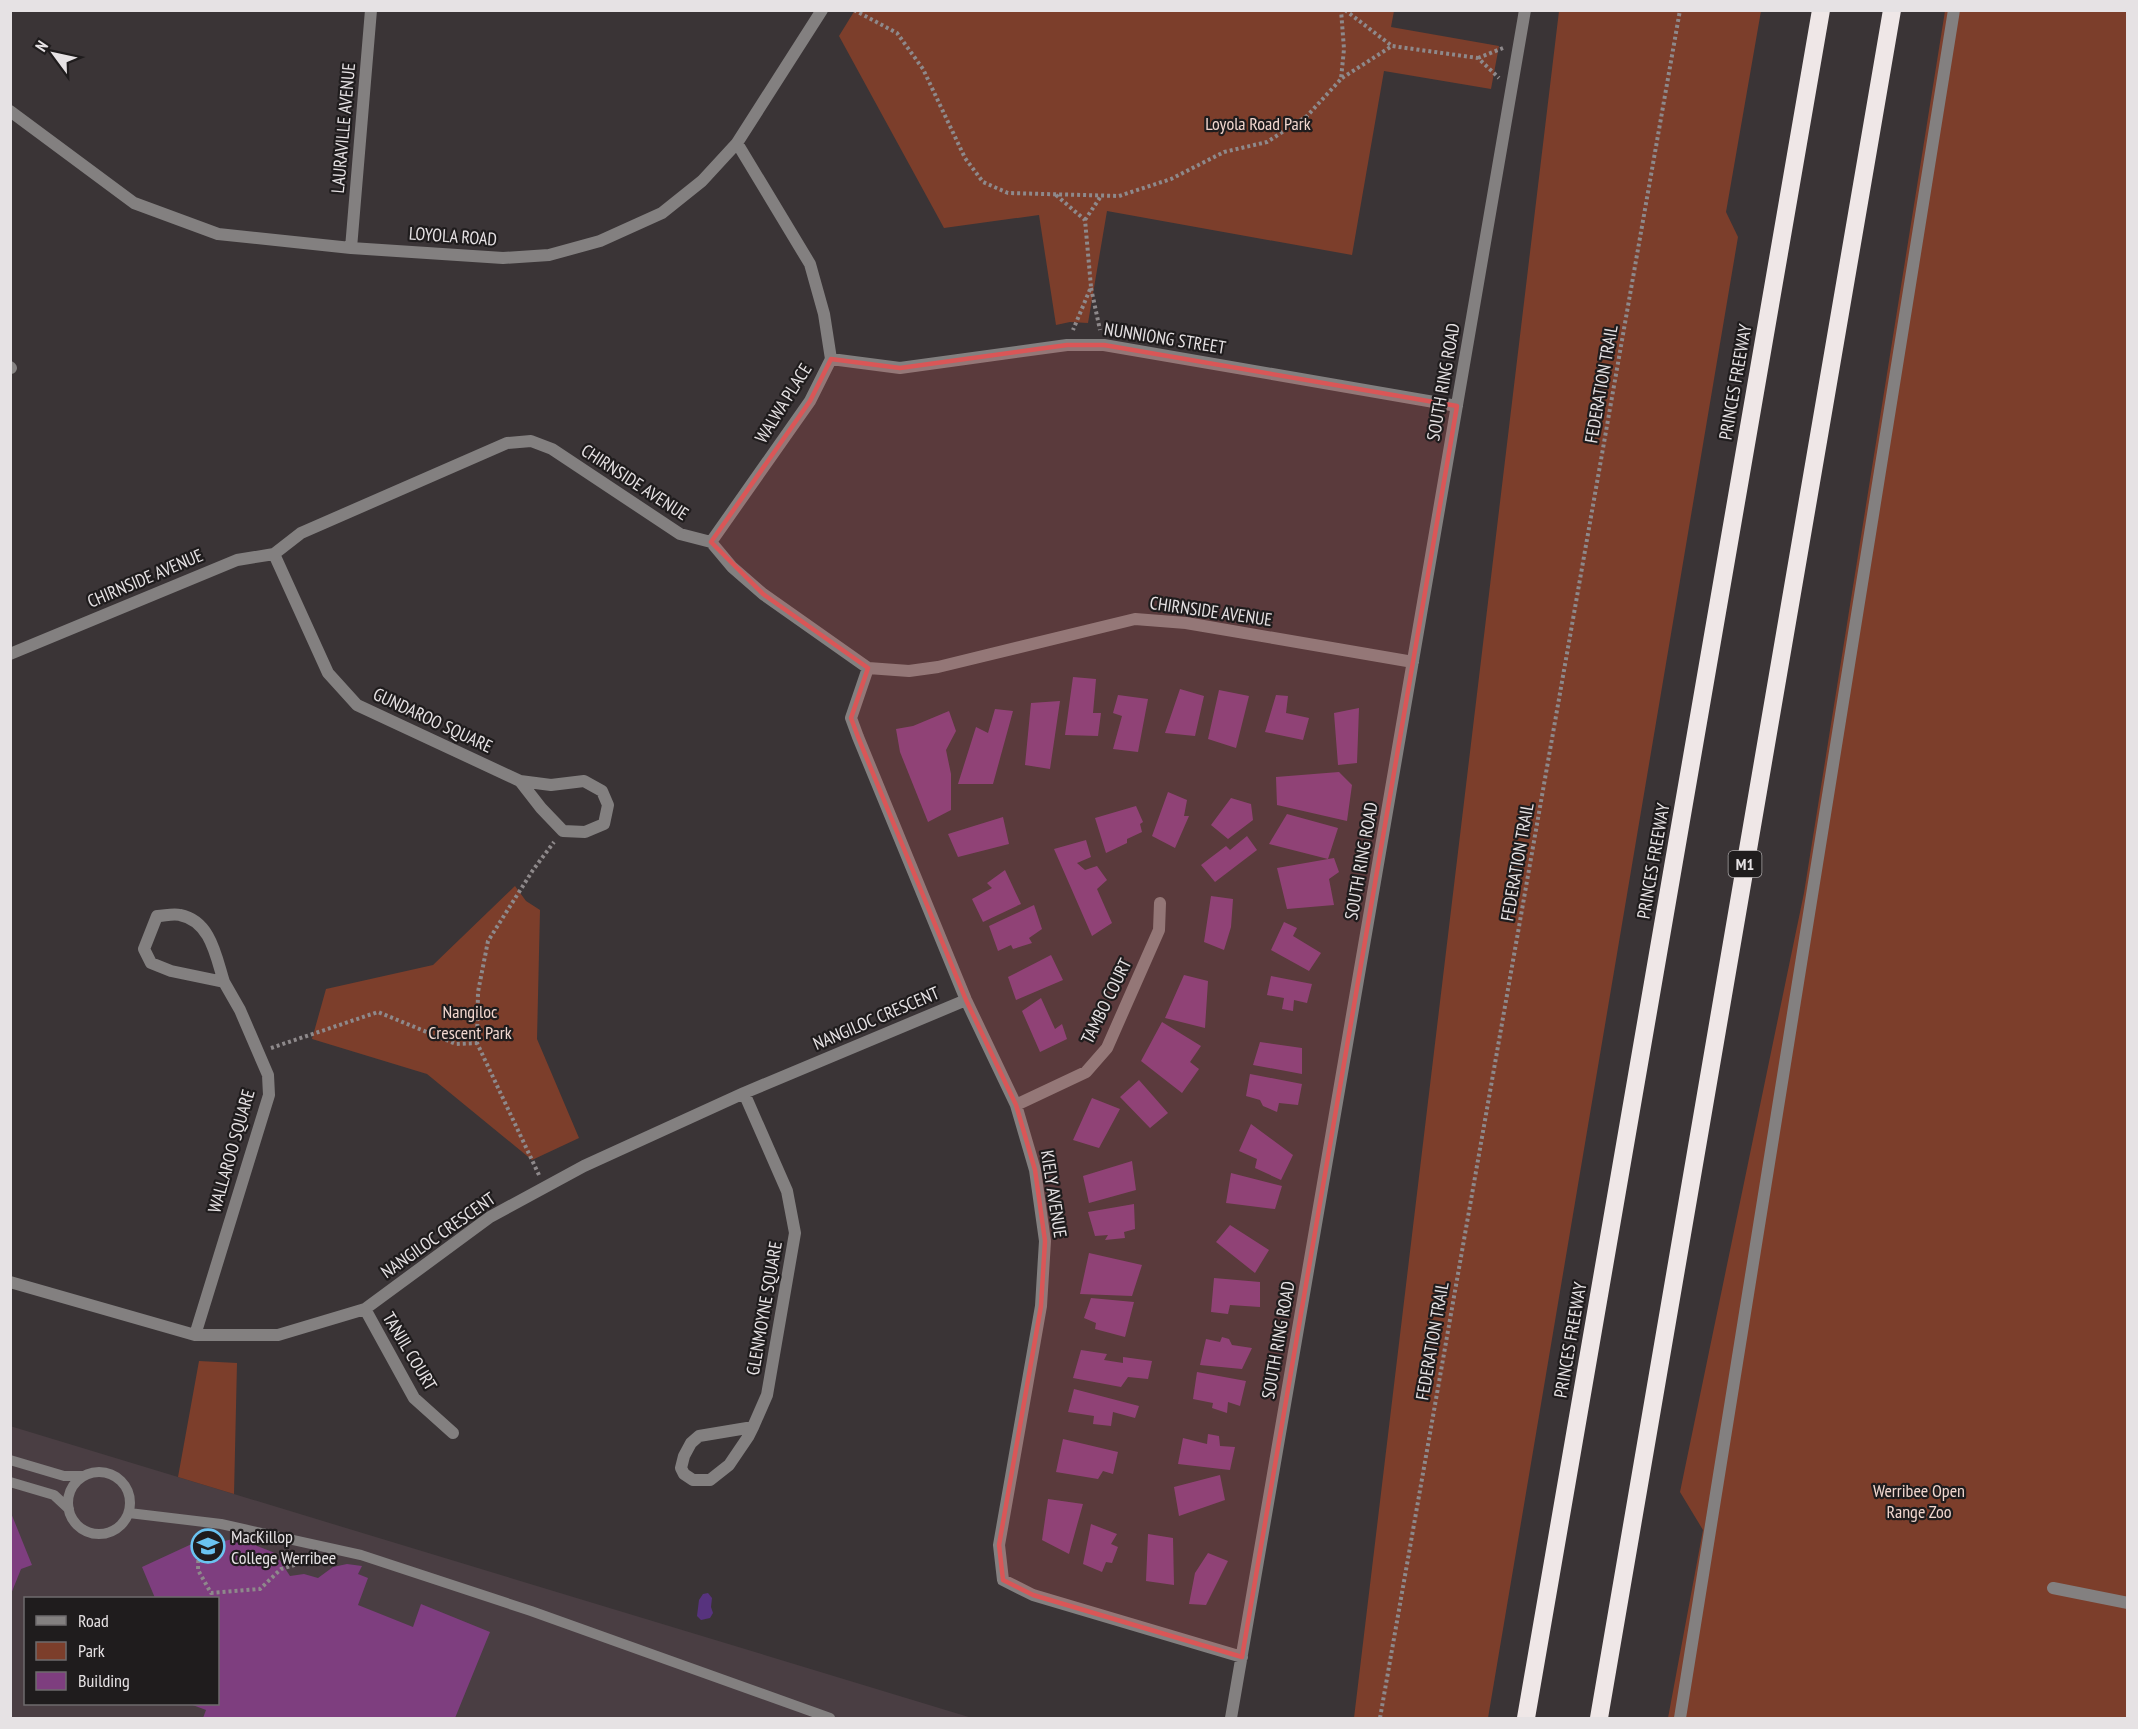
<svg xmlns="http://www.w3.org/2000/svg" width="2138" height="1729" viewBox="0 0 2138 1729" font-family="'PT Sans Narrow',sans-serif">
<style>
.built{fill:#4a3e43;fill-rule:evenodd}
.green{fill:#7c3e2b}
.water{fill:#57337e}
.building{fill:#7e3e7f}
.lines{fill:none;stroke-linecap:round;stroke-linejoin:round}
.path{stroke:#8e898b;stroke-width:4;stroke-dasharray:3 3;stroke-linecap:butt}
.lane{stroke:#838080;stroke-width:10}
.street{stroke:#838080;stroke-width:12}
.highway{stroke:#efe7e7;stroke-width:18}
.marked{fill:#da5657;fill-opacity:0.2;stroke:#da5657;stroke-width:4.5;stroke-linejoin:round}
.labels{text-anchor:middle;dominant-baseline:central;stroke-width:4.5;stroke-linejoin:round;paint-order:stroke}
.shield{fill:#1f1c1d;stroke:#aaa7a8;stroke-width:1.5}
.shield-label{font-size:16px;font-weight:bold;fill:#e6e2e4}
.park-label{font-size:18px;fill:#f1d7cf;stroke:#1f1c1d}
.street-label{font-size:18px;fill:#e6e2e4;stroke:#1f1c1d}
.poi-label{font-size:18px;fill:#e6e2e4;stroke:#1f1c1d;text-anchor:start}
</style>
<rect width="100%" height="100%" fill="#3a3436"/>
<path class="built" d="M10 1426 178 1477 972 1718H11ZM26 1598H218V1704H26Z"/>
<path class="green" d="M855 10 1394 11 1391 27 1499 46 1491 89 1384 71 1352 255 1107 211 1088 323 1070 322 1056 325 1039 215 944 228 839 36Z
M1559 11H1761L1726 212 1738 237 1488 1718H1354Z
M1945 11H2127V1718H1668L1703 1530 1680 1492 1804 893Z
M515 886 526 901 540 910 537 1039 579 1138 532 1160 427 1074 312 1039 326 989 433 965Z
M199 1361 237 1363 234 1494 178 1477Z"/>
<path class="water" d="M708 1593 712 1598 711 1607 713 1613 710 1618 701 1620 697 1616 699 1600 703 1594Z"/>
<path class="building" d="M1073 677 1096 679 1093 713H1101L1098 736 1065 735Z
M1180 689 1204 696 1195 736 1165 733Z
M1219 690 1249 696 1236 748 1208 739Z
M1118 695 1148 699 1138 752 1113 749 1122 716 1113 713Z
M1276 695 1288 696 1286 713 1309 718 1303 740 1265 732Z
M1060 701 1050 769 1025 765 1031 703Z
M1359 708 1357 763 1338 765 1334 713Z
M995 709 1013 711 993 784H958L976 727 988 733Z
M949 711 956 731 946 750 951 774V810L928 822 900 752 896 729 913 726Z
M1339 772 1352 785 1347 821 1277 805 1276 777Z
M1168 792 1187 800 1184 816H1189L1175 848 1152 836Z
M1231 798 1251 804 1253 820 1228 839 1211 825Z
M1136 806 1143 822 1140 824 1142 832 1127 839V843L1106 853 1095 818Z
M1287 814 1338 828 1328 859 1269 844Z
M1003 817 1009 844 958 857 948 834Z
M1247 836 1257 850 1215 882 1201 865 1226 846 1230 850Z
M1086 840 1091 857 1077 863 1085 870 1097 866 1107 880 1097 889 1112 923 1092 936 1054 849Z
M1334 858 1339 872 1329 879 1334 905 1287 909 1277 868Z
M1005 870 1021 904 983 922 972 899 992 888 987 883Z
M1211 896 1233 899 1231 927 1224 950 1204 942Z
M1034 905 1042 929 1029 938 1032 943 1013 949 1011 945 998 951 989 926Z
M1284 922 1297 928 1293 936 1321 953 1309 971 1271 950Z
M1051 955 1063 980 1016 1000 1008 977Z
M1184 975 1208 981 1205 1028 1165 1018Z
M1271 976 1312 984 1307 1003 1294 1000 1293 1011 1282 1009 1284 998 1267 995Z
M1041 998 1055 1029 1062 1024 1067 1039 1040 1052 1022 1011Z
M1162 1022 1201 1046 1190 1062 1199 1069 1182 1093 1141 1061Z
M1260 1042 1302 1048V1074L1253 1065Z
M1250 1074 1302 1084 1298 1105 1279 1103 1277 1112 1263 1106 1260 1100 1246 1096Z
M1139 1080 1168 1113 1150 1128 1120 1097Z
M1092 1098 1120 1109 1099 1148 1073 1140Z
M1251 1124 1293 1155 1281 1180 1255 1168 1257 1159 1239 1151Z
M1132 1161 1136 1190 1089 1203 1083 1176Z
M1231 1173 1282 1186 1275 1209 1226 1203Z
M1134 1204 1135 1229 1124 1232 1125 1238 1105 1240 1108 1235 1095 1236 1088 1212Z
M1230 1225 1269 1250 1255 1273 1216 1242Z
M1089 1253 1142 1265 1132 1296 1080 1294Z
M1214 1278 1260 1282V1307L1230 1305 1228 1314 1211 1312Z
M1091 1298 1134 1302 1125 1337 1095 1329 1096 1323 1084 1318Z
M1222 1337 1229 1339 1232 1345 1252 1348 1242 1369 1200 1365 1206 1339 1220 1342Z
M1081 1350 1107 1354 1104 1360 1123 1363V1357L1152 1361 1148 1379 1128 1377 1121 1387 1073 1378Z
M1197 1372 1246 1381 1240 1406 1228 1402 1227 1413 1212 1408 1213 1403 1193 1399Z
M1074 1389 1139 1406 1135 1418 1113 1412 1111 1426 1093 1424 1094 1416 1068 1412Z
M1208 1434 1219 1436 1220 1446 1235 1447 1230 1470 1178 1464 1183 1438 1207 1444Z
M1063 1439 1118 1452 1113 1474 1103 1471 1098 1479 1056 1472Z
M1220 1475 1225 1500 1179 1516 1174 1487Z
M1048 1499 1083 1504 1069 1554 1042 1540Z
M11 1513 32 1565 21 1569 11 1594Z
M1091 1524 1117 1534 1111 1544 1118 1547 1112 1563 1106 1562 1102 1572 1083 1564Z
M1148 1534 1173 1538 1174 1585 1146 1581Z
M209 1536 212 1544 237 1538 275 1553 290 1576 304 1574 318 1578 333 1567 347 1564 362 1566 358 1574 368 1578 358 1605 413 1627 421 1604 490 1632 455 1718H203L206 1710 190 1704H218V1598H155L142 1567Z
M1208 1553 1228 1561 1206 1605 1189 1604 1195 1573Z"/>
<g class="lines">
<path class="path" d="M854 10 897 33 923 69 965 158 983 182 1008 193 1119 196 1171 179 1224 152 1267 142 1307 116 1341 79 1344 49 1341 10
M1345 10 1392 46
M1478 58 1503 48
M1342 78 1392 46 1478 58 1499 78
M1056 195 1085 220 1091 287 1073 330
M1085 220 1101 196
M1091 288 1100 330
M271 1048 378 1012 456 1044 477 1043
M539 1175 477 1043 478 992 488 941 533 870 554 842
M199 1536 198 1570 211 1593 260 1589 281 1569 311 1560
M1380 1718 1680 10"/>
<path class="lane" d="M10 1460 64 1476H84
M68 1503a31 31 0 1 1 62 0a31 31 0 1 1-62 0Z
M10 1482 54 1495 69 1509
M129 1513 221 1524 361 1555 531 1611 830 1718"/>
<path class="street" d="M10 111 134 203 218 234 351 248 503 258 549 255 600 241 662 213 702 181 737 143 822 10
M351 248 371 10
M831 359 900 368 1067 345H1104L1457 406
M10 367 11 368
M711 542 810 401 831 359 824 314 810 264 737 143
M274 554 328 673 357 705 520 781 541 808 563 831 585 832 604 824 608 805 602 791 584 781 551 785 520 781
M10 654 237 560 274 554 301 533 507 443 531 441 552 449 680 534 711 542 732 567 763 594 868 668 909 671 938 667 1135 619 1186 623 1413 662
M868 668 851 718 858 737 966 1000 1016 1105 1035 1170 1045 1241 1041 1306 999 1545 1003 1580 1033 1595 1242 1657
M744 1093 787 1191 795 1233 767 1395 753 1427 748 1437 729 1465 710 1480H693L684 1474 681 1468 684 1456 691 1443 699 1436 753 1427
M1016 1105 1086 1072 1107 1048 1159 930 1160 903
M10 1282 195 1335H278L365 1309 490 1217 584 1166 744 1093 966 1000
M365 1309 414 1398 453 1433
M195 1335 269 1095 268 1075 240 1010 224 982 171 971 151 963 144 949 157 916C164 916 173 913 180 915 211 921 216 957 224 982
M2053 1588 2128 1603
M1231 1718 1525 10
M1680 1718 1954 10"/>
<path class="highway" d="M1526 1718 1821 10
M1599 1718 1892 10"/>
</g>
<path class="marked" d="M1067 345H1104L1457 406 1242 1657 1033 1595 1003 1580 999 1545 1041 1306 1045 1241 1035 1170 1016 1105 966 1000 858 737 851 718 868 668 763 594 711 542 810 401 831 359 900 368Z"/>
<defs>
<g id="school-ring" transform="scale(1.725)"><circle r="9.5" fill="#1f1c1d" stroke="#6ac3f1" stroke-width="1.5"/><path d="M0-5L7-2L0 1L-7-2ZM-4 1L0 2.5L4 1V4Q0 6-4 4Z" fill="#6ac3f1"/></g>
</defs>
<g fill-rule="evenodd">
<use href="#school-ring" x="208" y="1546"/>
</g>
<g class="labels">
<rect class="shield" x="1728.5" y="851" width="33" height="26" rx="4.5"/>
<g class="shield-label">
<text x="1745" y="864">M1</text>
</g>
<g class="park-label">
<text x="1258" y="123">Loyola Road Park</text>
<text x="470" y="1011">Nangiloc<tspan x="470" dy="21">Crescent Park</tspan></text>
<text x="1919" y="1490">Werribee Open<tspan x="1919" dy="21">Range Zoo</tspan></text>
</g>
<g class="street-label">
<text transform="translate(343 128) rotate(-85)">LAURAVILLE AVENUE</text>
<text transform="translate(453 236) rotate(4)">LOYOLA ROAD</text>
<text transform="translate(1165 338) rotate(9)">NUNNIONG STREET</text>
<text transform="translate(1443 382) rotate(-80)">SOUTH RING ROAD</text>
<text transform="translate(1735 382) rotate(-80)">PRINCES FREEWAY</text>
<text transform="translate(1601 384) rotate(-80)">FEDERATION TRAIL</text>
<text transform="translate(783 403) rotate(-58)">WALWA PLACE</text>
<text transform="translate(635 482) rotate(33)">CHIRNSIDE AVENUE</text>
<text transform="translate(145 578) rotate(-23)">CHIRNSIDE AVENUE</text>
<text transform="translate(1211 611) rotate(8)">CHIRNSIDE AVENUE</text>
<text transform="translate(433 720) rotate(25)">GUNDAROO SQUARE</text>
<text transform="translate(1361 861) rotate(-80)">SOUTH RING ROAD</text>
<text transform="translate(1653 861) rotate(-80)">PRINCES FREEWAY</text>
<text transform="translate(1517 862) rotate(-80)">FEDERATION TRAIL</text>
<text transform="translate(1106 1001) rotate(-64)">TAMBO COURT</text>
<text transform="translate(876 1018) rotate(-23)">NANGILOC CRESCENT</text>
<text transform="translate(231 1151) rotate(-74)">WALLAROO SQUARE</text>
<text transform="translate(1054 1194) rotate(81)">KIELY AVENUE</text>
<text transform="translate(438 1235) rotate(-35)">NANGILOC CRESCENT</text>
<text transform="translate(764 1308) rotate(-80)">GLENMOYNE SQUARE</text>
<text transform="translate(1278 1340) rotate(-80)">SOUTH RING ROAD</text>
<text transform="translate(1570 1340) rotate(-80)">PRINCES FREEWAY</text>
<text transform="translate(1432 1341) rotate(-80)">FEDERATION TRAIL</text>
<text transform="translate(410 1351) rotate(59)">TANJIL COURT</text>
</g>
<g class="poi-label">
<text x="231" y="1536">MacKillop<tspan x="231" dy="21">College Werribee</tspan></text>
</g>
</g>
<rect width="2138" height="1729" fill="none" stroke="#e6e2e4" stroke-width="24"/>
<rect x="24" y="1597" width="195" height="108" fill="#1f1c1d" stroke="#6f6b6d" stroke-width="1.5"/>
<rect x="36" y="1616" width="30" height="9" fill="#838080" stroke="#6f6b6d" stroke-width="1.5"/>
<text x="78" y="1627" font-size="18" fill="#e6e2e4">Road</text>
<rect x="36" y="1642" width="30" height="18" fill="#7c3e2b" stroke="#6f6b6d" stroke-width="1.5"/>
<text x="78" y="1657" font-size="18" fill="#e6e2e4">Park</text>
<rect x="36" y="1672" width="30" height="18" fill="#7e3e7f" stroke="#6f6b6d" stroke-width="1.5"/>
<text x="78" y="1687" font-size="18" fill="#e6e2e4">Building</text>
<g transform="translate(54 54) rotate(303)" stroke="#1f1c1d" stroke-width="4.5" paint-order="stroke">
<path d="M0-4.5L10 22L0 15L-10 22Z" fill="#e6e2e4"/>
<text y="-9" font-size="16" font-weight="bold" text-anchor="middle" fill="#e6e2e4">N</text>
</g>
</svg>
